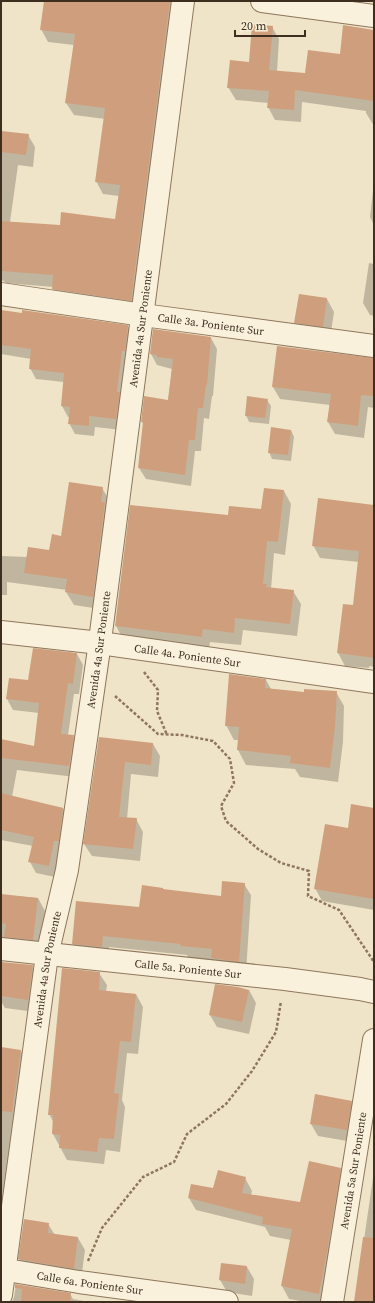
<svg xmlns="http://www.w3.org/2000/svg" width="375" height="1303" viewBox="0 0 375 1303" font-family="'Source Serif 4',serif">
<style>
.shadow{fill:#0003}
.building{fill:#cf9f7d}
.lines{fill:none;stroke-linecap:round;stroke-linejoin:round}
.minor-casing{stroke:#8d765c;stroke-width:24}
.path{stroke:#8d765c;stroke-width:2.5;stroke-dasharray:3 2;stroke-linecap:butt}
.minor{stroke:#faf1dc;stroke-width:22}
.labels{text-anchor:middle;dominant-baseline:central;stroke-width:4;stroke-linejoin:round;paint-order:stroke}
.street-label{font-size:11px;fill:#3d2e20;stroke:#f7eed8}
</style>
<rect width="100%" height="100%" fill="#f0e4c8"/>
<path class="shadow" d="M45 1H184L138 313 60 301 53 289V287L6 283 4 281 1 280V132L28 135 35 147 33 167 18 165 10 222 60 226 116 220 119 196 103 194 96 181 105 119 74 115 66 103 74 45 48 42 41 29Z
M272 27 279 39 277 72 306 74 341 55 374 31V126L366 113V111L302 102 301 122 275 120 268 107 269 103 236 100 228 87 250 63Z
M373 190H374V225L370 217Z
M369 263 374 264V316L370 315 363 303Z
M300 295 327 299 334 312 330 339 303 335 295 322Z
M1 311 128 326 134 337 122 430 95 427 94 436 75 434 69 423 70 417H68L62 406 64 382 36 379 30 368 31 359 1 354Z
M154 330 211 338 217 349 213 396H212L209 419 204 418 201 451H195L191 486 146 479 139 468 144 425 142 422 168 401 172 369 157 365 151 354Z
M374 359V408L368 407 364 438 335 434 328 422 330 405 280 399 273 387Z
M267 400 271 406 269 424 249 422 246 415Z
M291 430 294 437 291 461 272 459 269 452Z
M102 488 110 501 100 609 74 605 66 592 67 590 7 582V595H1V556L28 557 50 551Z
M284 491 291 504 285 555 274 553 271 589 293 591 301 604 297 636 243 630 241 645 210 642 209 649 123 639 116 626 229 516 262 510Z
M374 506V667L369 666V668L345 666 338 653 344 605 354 607 359 562 320 558 313 545Z
M77 654 83 665 79 694H74L68 735 73 736 80 747 75 777 17 770 12 797 63 808 69 820 55 877 36 873 30 862 33 846 1 840V740L35 747 39 713 13 710 7 699 29 681Z
M266 680 271 689 305 693 336 692 344 706 343 742 338 782 300 777 295 769 246 765 238 750 239 740H234L226 725Z
M100 738 153 744 160 756 158 777 131 774 127 819H136L143 832 140 861 92 856 84 844Z
M374 809V910L322 901 315 888 349 830Z
M244 884 251 895 246 973 219 970 213 960 188 958 187 955 109 947V959L80 956 73 944 140 909 163 890 222 897Z
M1 895 38 898 45 911 40 952 1 939Z
M32 966 40 978 35 1012 5 1008 1 1001V970Z
M99 973 107 985 106 992 136 994 143 1007 138 1054 127 1053 122 1100 125 1107 120 1152 106 1150 104 1164 67 1160 53 1134 54 1123 49 1114Z
M249 990 256 1003 249 1034 217 1027 210 1015Z
M1 1048 21 1051 28 1063 1 1263Z
M351 1102 358 1114 353 1142 318 1136 311 1124Z
M340 1169 347 1181 326 1302H306L289 1299 282 1286 291 1240 270 1236 265 1227 196 1210 189 1198 245 1178 252 1191 251 1195 301 1203Z
M374 1171V1302H355V1301Z
M48 1224 55 1235 78 1238 85 1250 81 1280 27 1271 19 1259Z
M247 1267 254 1279 252 1296 227 1292 220 1280Z
M16 1285 70 1294 73 1299 89 1302H12L14 1297Z"/>
<path class="building" d="M44 1H170L131 301 52 289 53 275 1 271V221L60 225 61 212 115 219 120 185 95 182 105 108 65 103 75 34 40 30Z
M252 24 273 26 269 70 305 73 308 50 340 54 343 25 374 30V101L295 90 294 110 267 108 269 91 227 88 230 60 249 62Z
M1 131 29 134 26 155 1 152Z
M299 294 327 298 323 327 294 323Z
M1 310 22 313V310L128 325 125 351H122L117 392H120L116 419 89 416V426L68 424 70 407 61 406 64 373 29 369 31 349 1 345Z
M153 329 211 337 207 385H206L203 408H198L195 440H189L185 475 138 468 143 422H141L144 396 168 400 173 359 157 357V355L150 354Z
M277 346 374 358V396L361 395 358 426 327 422 331 394 272 387Z
M247 396 268 399 265 418 245 416Z
M271 427 291 430 288 455 268 453Z
M69 482 103 487 101 502H105L93 597 65 592 67 579 24 573 28 547 49 550 52 534 61 536Z
M264 488 284 490 278 542 267 541 263 584H267L266 587 294 590 290 624 235 618 234 633 203 629 202 637 115 626 130 505 228 515 229 506 261 509Z
M318 498 374 505V658L337 653 343 604 353 605 359 551 312 546Z
M33 648 77 653 73 684 68 683 61 734 74 735 69 766 1 758V739L34 746 39 703 6 699 9 678 28 680Z
M229 674 266 679 265 688 304 692V689L337 691 335 727 330 768 290 763 291 756 237 750 239 727 225 726Z
M99 737 153 743 151 765 125 762 119 817 137 818 133 849 83 844Z
M1 793 63 808 59 841H54L49 866 28 862 34 837 1 830Z
M351 804 374 808V899L314 889 325 824 348 828Z
M222 881 245 883 239 962 211 958 212 949 180 946 181 944 103 936 102 947 72 944 76 901 139 907 142 885 163 888V889L221 896Z
M1 894 38 898 33 940 4 937 6 924 1 923Z
M1 962 33 965 28 1000 1 996Z
M62 968 100 972 99 990 136 994 131 1042 120 1041 114 1093 119 1094 114 1139 99 1138 97 1152 59 1148 60 1135 52 1134 53 1115H48Z
M215 984 238 987 249 990 242 1022 209 1015Z
M1 1047 21 1050 12 1112 1 1111Z
M315 1094 352 1101 347 1130 310 1124Z
M309 1161 341 1168 327 1252 319 1294 281 1286 292 1229 262 1224 263 1217 188 1198 191 1184 213 1188 218 1170 246 1177 242 1193 300 1202Z
M24 1219 49 1223 48 1233 78 1237 74 1269 18 1259Z
M363 1237 374 1238V1302H354Z
M221 1263 247 1266 245 1284 219 1280Z
M15 1284 71 1293 70 1302H21L22 1289 15 1288Z"/>
<g class="lines">
<g class="minor-casing">
<g id="minor">
<path d="M262 1 374 16"/>
<path id="s1" d="M1 294 143 315 374 346"/>
<path id="s2" d="M1 632 100 643 374 682"/>
<path id="s3" d="M1 949 285 979 360 989 374 992"/>
<path id="s4" d="M1 1269 79 1282 227 1302"/>
<path id="s5" d="M1 1295 47 955 67 870 98 656 183 1"/>
<path id="s6" d="M332 1302 374 1040"/>
</g>
</g>
<path class="path" d="M144 672 158 690 157 711 167 735
M115 696 158 734 182 735 213 741 230 759 234 783 221 806 226 821 258 849 281 863 309 871 308 896 339 910 374 962
M88 1261 102 1228 143 1177 174 1162 187 1134 226 1104 252 1071 276 1032 281 1001"/>
<use href="#minor" class="minor"/>
</g>
<g class="labels">
<g class="street-label">
<text stroke="none"><textPath href="#s1" startOffset="212">Calle 3a. Poniente Sur</textPath></text>
<text stroke="none"><textPath href="#s5" startOffset="977">Avenida 4a Sur Poniente</textPath></text>
<text stroke="none"><textPath href="#s5" startOffset="653">Avenida 4a Sur Poniente</textPath></text>
<text stroke="none"><textPath href="#s2" startOffset="188">Calle 4a. Poniente Sur</textPath></text>
<text stroke="none"><textPath href="#s5" startOffset="329">Avenida 4a Sur Poniente</textPath></text>
<text stroke="none"><textPath href="#s3" startOffset="188">Calle 5a. Poniente Sur</textPath></text>
<text stroke="none"><textPath href="#s6" startOffset="133">Avenida 5a Sur Poniente</textPath></text>
<text stroke="none"><textPath href="#s4" startOffset="90">Calle 6a. Poniente Sur</textPath></text>
</g>
</g>
<rect width="375" height="1303" fill="none" stroke="#3d2e20" stroke-width="4"/>
<path d="M235 30v6h70v-6" fill="none" stroke="#3d2e20" stroke-width="2"/>
<text x="241" y="30" font-size="12" fill="#3d2e20" stroke="#f7eed8" stroke-width="3" paint-order="stroke">20 m</text>
</svg>
